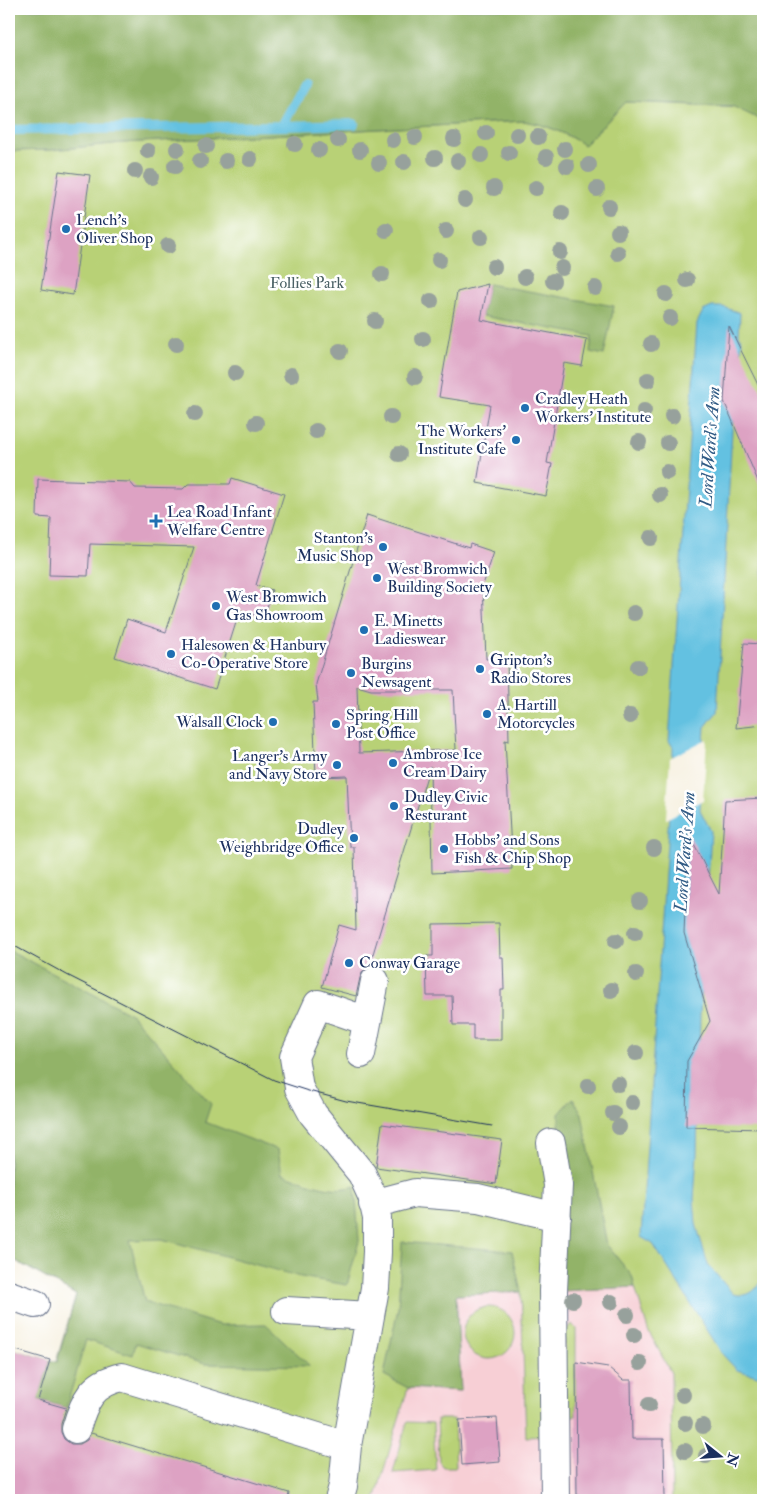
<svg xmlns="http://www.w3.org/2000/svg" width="772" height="1509" viewBox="0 0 772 1509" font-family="'IM FELL Double Pica',serif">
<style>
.built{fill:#f7cfd5}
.green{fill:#b8d176;stroke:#6a806a}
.forest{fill:#92b367;stroke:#567162}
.water{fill:#63c1e1;stroke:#3f78a0}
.pier{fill:#f6f0df}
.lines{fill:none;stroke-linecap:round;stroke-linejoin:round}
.stream{stroke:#63c1e1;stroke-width:10}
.building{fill:#dda2c3;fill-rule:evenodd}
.minor-casing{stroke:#68738b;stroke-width:30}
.minor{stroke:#fff;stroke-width:28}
.tram{stroke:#1b2f5e;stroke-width:1}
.tree{fill:#97a19c}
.poi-dot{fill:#1f6fb2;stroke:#fff;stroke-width:2}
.labels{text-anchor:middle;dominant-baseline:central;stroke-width:5;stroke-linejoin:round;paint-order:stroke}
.poi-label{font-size:16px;fill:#1b2f5e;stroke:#fff;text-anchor:start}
.park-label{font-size:16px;fill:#4a6065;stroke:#fff}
.water-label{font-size:18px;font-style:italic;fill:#315b85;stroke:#fff}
</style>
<rect width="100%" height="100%" fill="#fff"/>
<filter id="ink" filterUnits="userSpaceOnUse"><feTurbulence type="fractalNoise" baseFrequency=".02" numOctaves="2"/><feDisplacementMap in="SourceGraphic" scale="10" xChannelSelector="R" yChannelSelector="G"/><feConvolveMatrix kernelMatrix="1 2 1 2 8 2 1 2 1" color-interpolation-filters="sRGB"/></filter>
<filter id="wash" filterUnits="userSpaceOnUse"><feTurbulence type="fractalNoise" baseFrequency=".0096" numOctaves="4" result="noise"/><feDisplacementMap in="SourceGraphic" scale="20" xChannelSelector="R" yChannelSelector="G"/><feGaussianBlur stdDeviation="1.12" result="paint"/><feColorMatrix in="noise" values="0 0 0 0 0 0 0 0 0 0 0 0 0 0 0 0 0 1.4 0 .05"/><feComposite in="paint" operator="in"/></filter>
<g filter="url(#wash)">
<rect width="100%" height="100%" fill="#f6f0df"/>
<path class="built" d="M635 1287 648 1330 671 1373 672 1500H375L408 1388 461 1390 456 1295Z"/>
<path class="green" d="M626 102 763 108V1500H672L671 1373 648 1330 635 1287 553 1291 548 1436 526 1437 521 1292 456 1295 461 1391 408 1388 375 1500H9V1348L56 1362 76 1295 9 1257V151L51 150 122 143 524 121C547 125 563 132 584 145Z
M463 1333a26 26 0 1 1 52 0a26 26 0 1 1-52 0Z
M572 1324 576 1329V1416H562L565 1330Z
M437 1419H454L456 1467H443L439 1462Z
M407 1422 433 1423 436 1470 393 1473Z"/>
<path class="forest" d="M9 9H763V121L732 106 626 102 584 145C563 132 547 125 524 121L122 143 51 150 9 151Z
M488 284 614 306 604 355 590 352 592 336 482 316Z
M9 950 131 1014 211 1104 205 1122 278 1150 282 1174C305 1181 331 1194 355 1186L359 1241 347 1285 301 1277 162 1239 130 1240 145 1302 220 1325 266 1324 310 1366 205 1364 136 1343 133 1355 86 1340 66 1408 9 1390V1380L41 1390 50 1360 57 1362 76 1295 9 1257Z
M573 1098 582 1114 607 1245 632 1276 635 1287 562 1291 559 1114Z
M402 1242 512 1251 521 1292 456 1295 461 1391 408 1388 384 1375 398 1308Z"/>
<path class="water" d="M712 307H723L740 313 739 335 742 341 737 403 733 411 717 712 705 727 700 810 711 831 700 1014 697 1153 694 1199 696 1224 708 1265 733 1294C749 1298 755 1291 763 1279V1377H761L737 1370 723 1355 653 1244 641 1237 673 753V747L669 741 697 323 703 311Z"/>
<path class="pier" d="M707 739 703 800 666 819 670 758Z"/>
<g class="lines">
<path class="stream" d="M282 126 304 86
M9 130 282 126 354 124"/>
</g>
<g id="blocks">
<path class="building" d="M59 171 90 175 73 295 41 290Z
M488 284 481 320 587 340 582 366 564 363 547 463 552 464 546 496 477 483 490 405 439 397 457 292Z
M729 326 763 395V493L724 401Z
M232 478 284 494 256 585 272 590 264 618 240 610 215 689 115 657 127 619 166 632 194 547 90 544 88 576 49 575 51 518 37 517 38 479 130 482 135 488 183 489 188 484H230Z
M367 515 469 548 470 544 494 552 483 585 486 659 507 658 509 741 505 740 512 869 432 873 430 766 369 967 363 971 360 978 356 996 322 987 339 925 356 930 354 847H350L347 776 316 777 313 702H318L316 684ZM357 686 371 690H453L456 750 359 753Z
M744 643 763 644V725L736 728Z
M763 798V1129L686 1127 687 1061 710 1021 684 933 688 833 719 894 725 800Z
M499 923 500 957H503L504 990H501V1040H473V1025H453L452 996H427L426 956H433V924Z
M382 1124 502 1140 496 1184 376 1167Z
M9 1348 50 1360 38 1400 66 1408 61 1424V1432L64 1439 71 1444H80L87 1440 91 1433 289 1493 288 1500H9Z
M576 1362 608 1367 623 1380H631L632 1439H664L665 1500H577Z
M497 1418 500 1462 462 1465 459 1420Z"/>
</g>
</g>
<g filter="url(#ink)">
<use href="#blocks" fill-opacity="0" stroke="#68738b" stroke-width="1"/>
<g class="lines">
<g class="minor-casing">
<path id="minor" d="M361 1054 375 981
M551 1143 558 1185 553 1291 555 1500
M373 1204 415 1193 478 1198 557 1217
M9 1295 35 1304
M286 1311 370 1316 375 1288 377 1252V1218L372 1196 362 1174 313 1114 299 1088 294 1057 318 1004 367 1021
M76 1429C84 1401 92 1383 122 1377L347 1446 343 1486 339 1500
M347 1446 370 1316"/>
</g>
<use href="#minor" class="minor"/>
<path class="tram" d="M9 943 67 975 274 1080 305 1090 346 1101 492 1126"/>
</g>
<g class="tree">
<circle cx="486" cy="133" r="8"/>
<circle cx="517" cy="135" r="8"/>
<circle cx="415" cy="137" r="8"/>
<circle cx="538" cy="137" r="8"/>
<circle cx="454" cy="139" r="8"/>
<circle cx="338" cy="140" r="8"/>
<circle cx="393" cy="140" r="8"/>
<circle cx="295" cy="144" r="8"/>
<circle cx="206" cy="146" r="8"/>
<circle cx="177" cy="149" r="8"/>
<circle cx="565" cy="149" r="8"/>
<circle cx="319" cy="150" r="8"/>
<circle cx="360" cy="150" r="8"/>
<circle cx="148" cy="151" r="8"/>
<circle cx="509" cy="153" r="8"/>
<circle cx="481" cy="155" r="8"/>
<circle cx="546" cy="157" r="8"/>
<circle cx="435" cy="158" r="8"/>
<circle cx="250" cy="159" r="8"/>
<circle cx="200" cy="161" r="8"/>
<circle cx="226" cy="161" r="8"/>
<circle cx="458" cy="161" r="8"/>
<circle cx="404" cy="162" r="8"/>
<circle cx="379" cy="163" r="8"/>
<circle cx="589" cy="165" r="8"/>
<circle cx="175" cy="166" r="8"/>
<circle cx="567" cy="166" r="8"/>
<circle cx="135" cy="171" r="8"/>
<circle cx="151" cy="177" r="8"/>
<circle cx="494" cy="188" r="8"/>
<circle cx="536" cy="188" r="8"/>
<circle cx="597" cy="189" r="8"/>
<circle cx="465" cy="200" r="8"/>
<circle cx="609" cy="207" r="8"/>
<circle cx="562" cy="213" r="8"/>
<circle cx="386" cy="230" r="8"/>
<circle cx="446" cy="231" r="8"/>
<circle cx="618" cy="232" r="8"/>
<circle cx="481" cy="237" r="8"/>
<circle cx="168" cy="246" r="8"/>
<circle cx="560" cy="252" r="8"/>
<circle cx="618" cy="253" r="8"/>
<circle cx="439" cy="260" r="8"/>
<circle cx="494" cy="267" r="8"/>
<circle cx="562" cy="268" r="8"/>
<circle cx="382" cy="274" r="8"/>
<circle cx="525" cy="277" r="8"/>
<circle cx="687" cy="280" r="8"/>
<circle cx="553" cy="281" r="8"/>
<circle cx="595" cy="288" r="8"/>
<circle cx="666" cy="294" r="8"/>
<circle cx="431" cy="301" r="8"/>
<circle cx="670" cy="318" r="8"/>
<circle cx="375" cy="321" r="8"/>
<circle cx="423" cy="339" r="8"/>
<circle cx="176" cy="344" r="8"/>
<circle cx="651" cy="344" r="8"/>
<circle cx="340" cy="351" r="8"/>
<circle cx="235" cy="373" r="8"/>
<circle cx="291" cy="375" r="8"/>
<circle cx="415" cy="377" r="8"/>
<circle cx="648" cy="380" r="8"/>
<circle cx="644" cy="411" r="8"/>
<circle cx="195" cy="414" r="8"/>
<circle cx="672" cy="416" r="8"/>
<circle cx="391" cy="417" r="8"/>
<circle cx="256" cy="423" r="8"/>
<circle cx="316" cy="431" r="8"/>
<circle cx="639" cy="442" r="8"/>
<circle cx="668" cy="443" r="8"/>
<circle cx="399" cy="454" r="8"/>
<circle cx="667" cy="472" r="8"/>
<circle cx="660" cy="495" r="8"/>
<circle cx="651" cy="538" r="8"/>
<circle cx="634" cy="613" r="8"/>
<circle cx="638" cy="667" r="8"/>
<circle cx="630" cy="716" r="8"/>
<circle cx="654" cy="848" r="8"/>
<circle cx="640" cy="901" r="8"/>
<circle cx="635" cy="933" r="8"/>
<circle cx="616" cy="941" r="8"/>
<circle cx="636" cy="974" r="8"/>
<circle cx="611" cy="990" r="8"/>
<circle cx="636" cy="1053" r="8"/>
<circle cx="618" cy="1084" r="8"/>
<circle cx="588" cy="1086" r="8"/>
<circle cx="632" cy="1103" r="8"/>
<circle cx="613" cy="1113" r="8"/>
<circle cx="619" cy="1127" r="8"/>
<circle cx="573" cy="1300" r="8"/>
<circle cx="611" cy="1302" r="8"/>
<circle cx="627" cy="1315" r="8"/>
<circle cx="634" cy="1335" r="8"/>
<circle cx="640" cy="1363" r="8"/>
<circle cx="683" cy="1395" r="8"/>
<circle cx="649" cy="1405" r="8"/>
<circle cx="685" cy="1423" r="8"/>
<circle cx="703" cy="1426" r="8"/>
<circle cx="685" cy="1451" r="8"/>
<circle cx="706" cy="1456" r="8"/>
</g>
</g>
<g class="poi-dot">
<circle cx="66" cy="229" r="5"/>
<circle cx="525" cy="408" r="5"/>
<circle cx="516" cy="440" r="5"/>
<path d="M153.5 513.5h5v5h5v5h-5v5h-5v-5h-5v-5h5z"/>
<circle cx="383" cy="547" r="5"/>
<circle cx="377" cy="578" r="5"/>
<circle cx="216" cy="606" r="5"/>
<circle cx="364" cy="630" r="5"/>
<circle cx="171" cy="654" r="5"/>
<circle cx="480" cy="669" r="5"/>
<circle cx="351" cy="673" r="5"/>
<circle cx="487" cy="714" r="5"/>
<circle cx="273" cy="722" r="5"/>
<circle cx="336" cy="724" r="5"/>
<circle cx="393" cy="763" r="5"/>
<circle cx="337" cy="765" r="5"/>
<circle cx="394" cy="806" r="5"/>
<circle cx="354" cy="838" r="5"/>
<circle cx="444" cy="849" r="5"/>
<circle cx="349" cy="963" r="5"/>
</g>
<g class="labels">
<g class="poi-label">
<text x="76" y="220">Lench's<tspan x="76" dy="18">Oliver Shop</tspan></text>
<text x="535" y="399">Cradley Heath<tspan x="535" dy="18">Workers' Institute</tspan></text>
<text x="506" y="431" text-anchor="end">The Workers'<tspan x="506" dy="18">Institute Cafe</tspan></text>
<text x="167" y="512">Lea Road Infant<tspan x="167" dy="18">Welfare Centre</tspan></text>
<text x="373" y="538" text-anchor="end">Stanton's<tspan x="373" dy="18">Music Shop</tspan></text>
<text x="387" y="569">West Bromwich<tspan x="387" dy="18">Building Society</tspan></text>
<text x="226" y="597">West Bromwich<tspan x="226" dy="18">Gas Showroom</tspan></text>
<text x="374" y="621">E. Minetts<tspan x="374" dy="18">Ladieswear</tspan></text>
<text x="181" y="645">Halesowen &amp; Hanbury<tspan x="181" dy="18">Co-Operative Store</tspan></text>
<text x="490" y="660">Gripton’s<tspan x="490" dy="18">Radio Stores</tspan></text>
<text x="361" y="664">Burgins<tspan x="361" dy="18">Newsagent</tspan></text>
<text x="497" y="705">A. Hartill<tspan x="497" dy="18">Motorcycles</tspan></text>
<text x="346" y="715">Spring Hill<tspan x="346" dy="18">Post Office</tspan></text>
<text x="263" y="722" text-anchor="end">Walsall Clock</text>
<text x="403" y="754">Ambrose Ice<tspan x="403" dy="18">Cream Dairy</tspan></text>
<text x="327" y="756" text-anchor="end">Langer's Army<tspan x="327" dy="18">and Navy Store</tspan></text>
<text x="404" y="797">Dudley Civic<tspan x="404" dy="18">Resturant</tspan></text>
<text x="344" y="829" text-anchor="end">Dudley<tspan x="344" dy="18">Weighbridge Office</tspan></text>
<text x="454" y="840">Hobbs’ and Sons<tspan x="454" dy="18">Fish &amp; Chip Shop</tspan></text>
<text x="359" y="963">Conway Garage</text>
</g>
<g class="park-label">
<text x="307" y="283">Follies Park</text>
</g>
<g class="water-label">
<text transform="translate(710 447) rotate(-86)">Lord Ward's Arm</text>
<text transform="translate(685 852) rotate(-86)">Lord Ward's Arm</text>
</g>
</g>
<rect width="772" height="1509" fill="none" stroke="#fff" stroke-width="30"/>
<g transform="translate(720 1456) rotate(107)" stroke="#ffffff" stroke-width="4" paint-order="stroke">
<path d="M0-4L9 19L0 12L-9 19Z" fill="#1b2f5e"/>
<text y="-8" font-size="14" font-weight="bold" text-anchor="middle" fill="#1b2f5e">N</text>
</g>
</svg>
